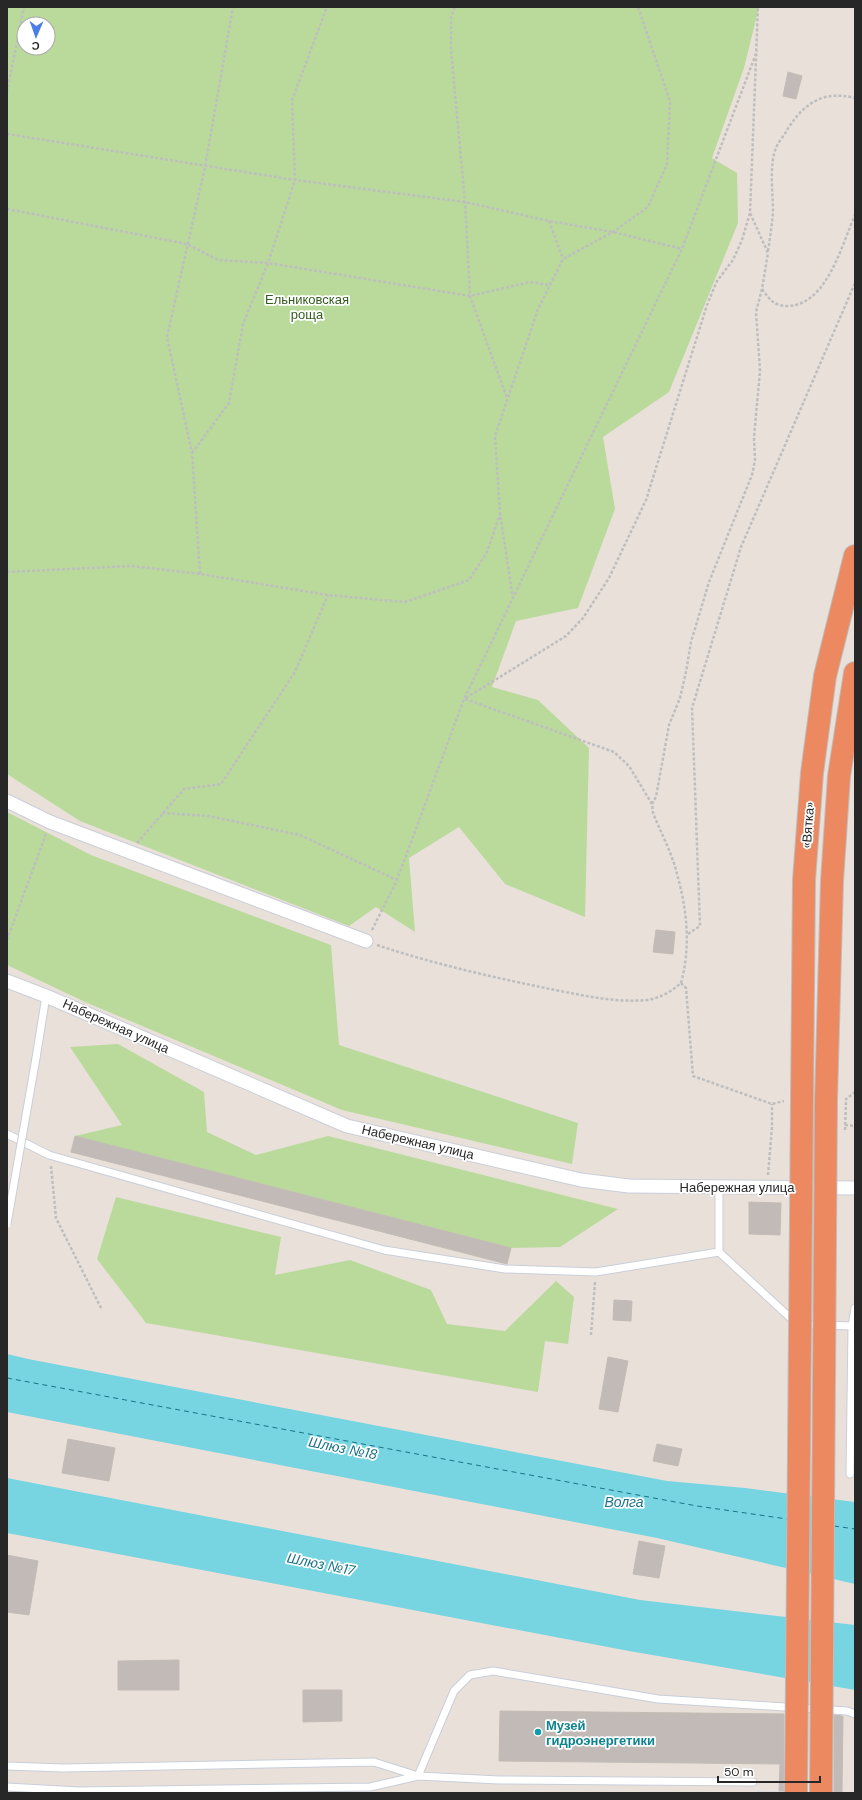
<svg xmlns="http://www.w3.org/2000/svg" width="862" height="1800" viewBox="0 0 862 1800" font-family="'DM Sans',sans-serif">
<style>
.industrial{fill:#dbdae1}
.green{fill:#bada9c;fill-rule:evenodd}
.water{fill:#77d4e1}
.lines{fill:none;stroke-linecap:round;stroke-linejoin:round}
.ferry{stroke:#1a7388;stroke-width:1;stroke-dasharray:5 4;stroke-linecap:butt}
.building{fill:#c1bab7;stroke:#c3bcb4}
.lane-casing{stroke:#c9ced8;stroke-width:9}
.street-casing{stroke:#c9ced8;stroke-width:15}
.highway-casing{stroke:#bebebe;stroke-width:24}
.path{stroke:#bebebe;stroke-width:2.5;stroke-dasharray:3 2;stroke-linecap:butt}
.lane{stroke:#fff;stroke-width:7}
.street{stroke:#fff;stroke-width:13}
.highway{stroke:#ed8961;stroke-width:22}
.lane-bridge-casing{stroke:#c9ced8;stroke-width:9;stroke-linecap:butt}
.highway-bridge-casing{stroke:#bebebe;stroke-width:24;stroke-linecap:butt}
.lane-bridge{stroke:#fff;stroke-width:7}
.highway-bridge{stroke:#ed8961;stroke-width:22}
.culture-dot{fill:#0f9aa8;stroke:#fff;stroke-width:1.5}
.labels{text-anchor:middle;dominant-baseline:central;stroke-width:3.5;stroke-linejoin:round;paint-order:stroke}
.park-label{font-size:13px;fill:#355c20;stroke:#fff}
.street-label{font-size:13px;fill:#272727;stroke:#fff}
.culture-label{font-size:13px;font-weight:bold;fill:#0d838f;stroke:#fff;text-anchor:start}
.water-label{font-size:14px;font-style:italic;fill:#1a7388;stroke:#fff}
</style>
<rect width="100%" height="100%" fill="#e9e0da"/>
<path class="industrial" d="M757 1791 842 1792V1793H757Z"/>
<path class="green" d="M7 7H759L744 68 712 158 737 173 738 223 669 392 603 437 615 509 578 608 516 621 492 687 538 700 589 748 585 917 505 884 459 827 409 858 415 932 376 907 349 926 80 821 7 774ZM24 24H48V48H24Z
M7 812 91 855 331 945 339 1045 578 1123 572 1164 342 1110 85 1002 7 965Z
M118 1044 204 1092 207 1132 256 1155 328 1136 618 1209 560 1247 511 1248 75 1136 122 1125 70 1047Z
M116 1197 281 1237 275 1275 350 1260 431 1290 447 1324 505 1331 556 1281 574 1297 568 1344 545 1341 538 1392 146 1323 97 1259Z"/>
<path class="water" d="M7 1354 28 1359 667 1481 745 1488 855 1502V1584L657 1538 7 1412Z
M7 1478 640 1600 855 1625V1690L629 1651 7 1533Z"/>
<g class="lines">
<path class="ferry" d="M7 1378 697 1506 787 1519
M834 1526 855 1529"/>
</g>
<path class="building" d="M788 72 802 76 796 99 783 96Z
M656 930 675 932 673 954 653 952Z
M75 1136 511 1248 507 1264 71 1152Z
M749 1202 781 1203 780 1235 749 1234Z
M614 1300 632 1301 631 1321 613 1320Z
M608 1357 628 1361 618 1412 599 1409Z
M68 1439 115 1448 109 1481 62 1473Z
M657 1444 682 1449 678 1466 653 1461Z
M639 1541 665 1546 659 1578 633 1574Z
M7 1555 38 1561 29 1615 7 1612Z
M179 1660V1690H118V1661Z
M303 1690H342V1721L303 1722Z
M500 1711 784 1714V1791H779L780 1764 499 1761Z
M834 1715 843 1716 842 1792H834Z"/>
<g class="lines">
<g class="lane-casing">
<path id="lane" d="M36 1058 46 996
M7 1134 49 1155 384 1250 505 1269 596 1272 719 1252 797 1324 852 1326 855 1308
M719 1252V1187
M851 1402 852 1326
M850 1474 851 1402 855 1401
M7 1766 63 1768 374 1762 418 1776 499 1780 753 1782
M418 1776 454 1691 470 1675 493 1671 658 1699 847 1711 855 1714
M7 1787 79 1791 370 1787 418 1776"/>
</g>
<g class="street-casing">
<path id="street" d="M7 801 50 822 366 941
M7 981 46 996 347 1126 581 1180 629 1186 855 1188"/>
</g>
<g class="highway-casing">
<path id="highway" d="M802 1099 804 880 812 773 825 676 855 556
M826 1100 832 881 839 776 855 673"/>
</g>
<path class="path" d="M455 7 451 17V50L465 202 470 296 507 398
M7 92 24 7
M7 134 295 180 465 202 549 221 613 232 682 249
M7 209 187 244 218 260 268 263 470 296 530 282 550 285
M549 221 563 259
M768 251C770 238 772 225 773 212 773 194 769 164 776 148 778 142 784 136 787 130 804 103 823 90 855 98
M762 289C770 300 774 306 788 306 827 305 842 244 855 215
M192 453 229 403 243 324 268 263 295 180 292 100 327 7
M7 572 132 566 200 574 328 595 405 602 469 580 487 552 500 514
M200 574 192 453 167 337 205 167 233 7
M513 599 500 513 495 436 538 309 563 259 613 232 648 207 667 164 670 101 638 7
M466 698 566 636 583 618 609 578 646 500 707 305 717 281 733 260 742 240 750 213 758 7
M465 699 614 752 629 766 652 804
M162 813 208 816 300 835 397 880
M137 843 184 789 221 784 295 672 328 595
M372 930 397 880 464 699 682 249 757 51
M688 934 700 926 692 708 741 547 855 283
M7 940 46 834
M377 945C434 964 492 977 550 989 582 995 614 1003 647 1000 660 998 671 992 681 983L686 988 693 1076 772 1104 784 1101
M681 983C691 947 687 909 677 874 672 853 661 833 653 813L652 804 656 797 669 725 680 698 686 672 691 642 709 582 752 475 755 460 754 437 760 371 756 312 762 289 768 253 750 213
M845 1100 855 1092
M845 1125 855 1126
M845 1130 846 1100
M51 1166 56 1218 102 1310
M768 1175 772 1127V1104
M591 1335 595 1282"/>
<use href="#lane" class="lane"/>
<use href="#street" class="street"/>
<use href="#highway" class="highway"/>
<g class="lane-bridge-casing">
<path id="lane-bridge" d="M7 1224 36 1058"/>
</g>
<g class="highway-bridge-casing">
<path id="highway-bridge" d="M796 1793 802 1099
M821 1793 826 1100"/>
</g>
<use href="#lane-bridge" class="lane-bridge"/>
<use href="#highway-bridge" class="highway-bridge"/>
</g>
<circle class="culture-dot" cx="538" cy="1732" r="4"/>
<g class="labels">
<g class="park-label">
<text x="307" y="299">Ельниковская<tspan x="307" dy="15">роща</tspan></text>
</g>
<g class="street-label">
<text transform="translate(808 825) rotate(-86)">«Вятка»</text>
<text transform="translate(116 1026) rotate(24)">Набережная улица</text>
<text transform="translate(418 1142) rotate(13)">Набережная улица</text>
<text x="737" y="1187">Набережная улица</text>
</g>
<g class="culture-label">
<text x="546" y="1725">Музей<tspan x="546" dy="15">гидроэнергетики</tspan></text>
</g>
<g class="water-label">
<text transform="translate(343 1448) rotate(11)">Шлюз №18</text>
<text x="624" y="1502">Волга</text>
<text transform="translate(321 1564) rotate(11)">Шлюз №17</text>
</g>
</g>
<rect width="862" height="1800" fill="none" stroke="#272727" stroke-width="16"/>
<g transform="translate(36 36) rotate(182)"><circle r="19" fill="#ffffff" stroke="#a9a9a9"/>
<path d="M0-3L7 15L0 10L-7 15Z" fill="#4a7ee6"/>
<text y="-6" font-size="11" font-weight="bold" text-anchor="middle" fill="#272727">С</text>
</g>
<path d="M718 1776v6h102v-6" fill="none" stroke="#272727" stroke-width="2"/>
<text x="724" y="1776" font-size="12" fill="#272727" stroke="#ffffff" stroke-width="3" paint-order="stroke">50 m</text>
</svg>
